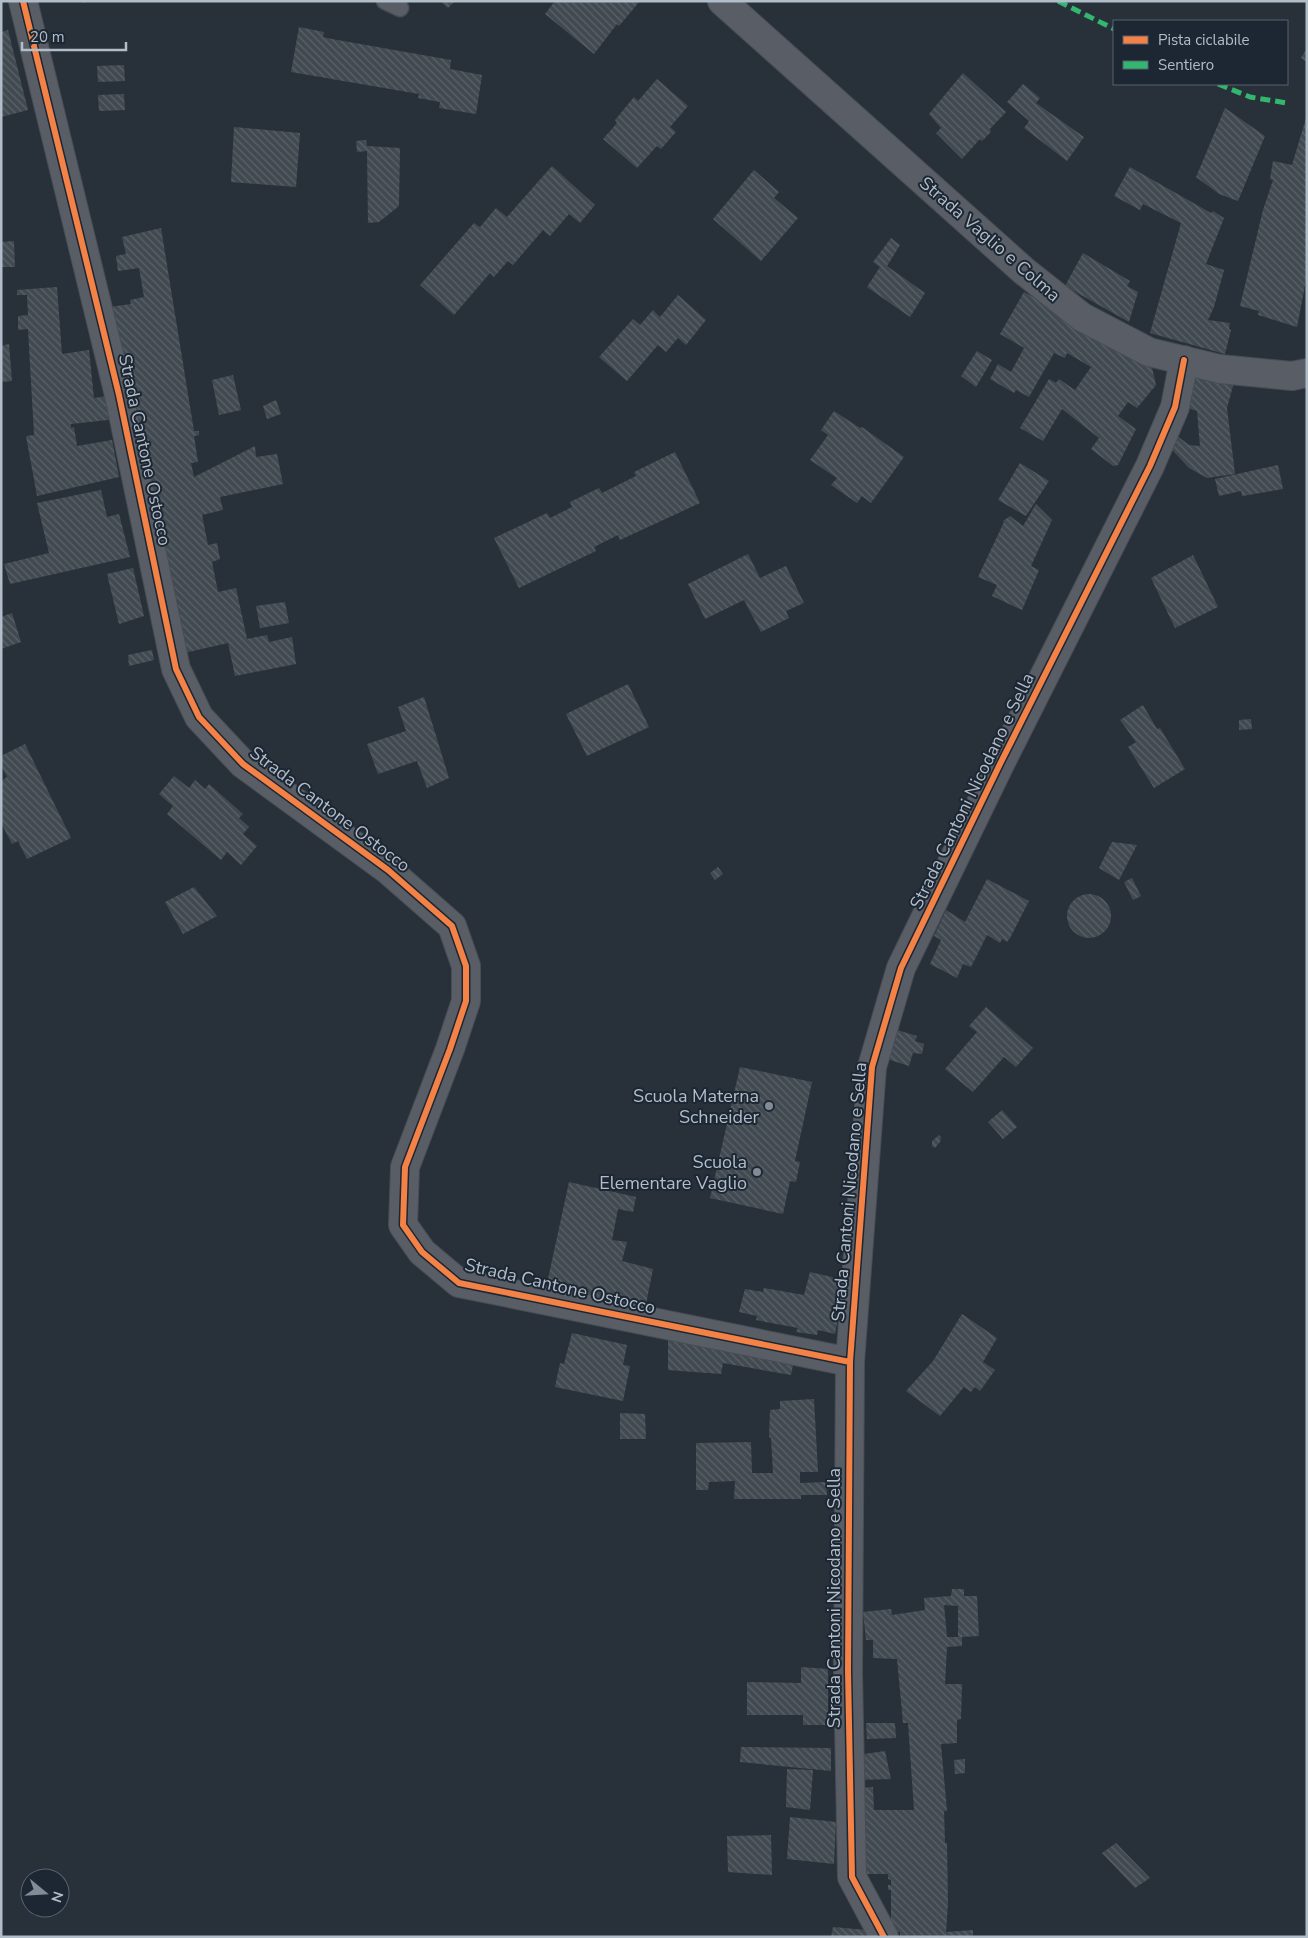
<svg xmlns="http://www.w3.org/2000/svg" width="1308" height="1938" viewBox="0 0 1308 1938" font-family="'Nunito Sans',sans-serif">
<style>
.building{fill:url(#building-back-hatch);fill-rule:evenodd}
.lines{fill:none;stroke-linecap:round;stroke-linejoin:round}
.service-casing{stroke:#474d53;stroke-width:19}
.minor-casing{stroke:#474d53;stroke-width:30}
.tertiary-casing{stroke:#474d53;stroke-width:30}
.path{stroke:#5c6369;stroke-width:3;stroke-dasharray:4 4;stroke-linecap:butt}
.service{stroke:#595e66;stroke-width:16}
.minor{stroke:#595e66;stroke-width:28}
.tertiary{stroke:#595e66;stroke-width:28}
.quiet{stroke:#33b770;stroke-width:5;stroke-dasharray:10 5;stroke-linecap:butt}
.cycleway-casing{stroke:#1c2733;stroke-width:9}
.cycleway{stroke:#f48246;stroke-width:6}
.poi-dot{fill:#828c97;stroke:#1c2733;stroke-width:2}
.labels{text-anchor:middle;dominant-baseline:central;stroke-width:4;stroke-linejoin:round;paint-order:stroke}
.street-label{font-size:18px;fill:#b2bdca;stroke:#1c2733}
.poi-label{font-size:18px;fill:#b2bdca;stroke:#1c2733;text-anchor:end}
</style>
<defs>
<pattern id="building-back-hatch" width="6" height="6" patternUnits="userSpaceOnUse" patternTransform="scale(1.25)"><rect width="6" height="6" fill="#424a51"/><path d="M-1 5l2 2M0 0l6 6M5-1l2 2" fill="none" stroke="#5b6269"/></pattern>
</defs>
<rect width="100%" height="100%" fill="#283139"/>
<path class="building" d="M440 1H455L448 8Z
M555 1H640L619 26 617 24 594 54 545 14Z
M299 27 324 32 323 37 332 39 451 60 450 69 482 75 476 114 439 108 440 102 418 98 419 94 291 72Z
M8 30 28 110 1 117V32Z
M1307 48V62L1301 58Z
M124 65 125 81 98 82 97 66Z
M963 73 1006 112 990 129 991 132 982 141 980 139 962 159 936 133 941 128 929 114Z
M657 79 688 106 670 127 676 132 661 149 657 146 637 168 603 139 617 123 615 120 634 97 638 101Z
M1023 84 1040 98 1036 103 1084 137 1067 161 1024 128 1029 121 1007 102Z
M124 94 125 110 99 111 98 95Z
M1225 108 1265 136 1238 201 1219 194 1196 177Z
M1306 118 1307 275 1297 327 1258 315 1259 311 1240 306 1263 210 1273 180 1270 179 1273 161 1292 165Z
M234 127 300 133 296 187 231 182Z
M366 140 367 146 400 148 399 206 379 222 368 223 367 151 357 152 356 141Z
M552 166 595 205 580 223 569 214 550 236 543 230 513 265 508 261 494 277 490 273 454 315 420 285 474 223 480 227 496 208 507 217Z
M1130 167 1211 213 1213 211 1224 218 1206 264 1224 270 1214 307 1208 320 1230 323 1229 329 1231 330 1225 354 1150 333 1181 223 1143 204 1140 210 1114 196Z
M754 170 779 192 774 198 798 218 761 261 713 219Z
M161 228 194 431H199V435L194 436 198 462 191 463 194 477 255 446 256 457 277 454 283 484 220 497 223 510 202 515 208 545 217 543 220 559 212 562 218 592 236 588 247 639 267 635 269 642 292 637 296 664 235 676 228 643 184 653 125 393 133 392 129 367 117 369 109 307 131 304 130 300 144 297 139 268 118 271 116 256 126 254 122 237Z
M891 238 900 245 887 266 925 293 910 317 867 287 880 267 873 262Z
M14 241 15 267H1V242Z
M1083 253 1130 281 1127 286 1138 292 1129 322 1065 286Z
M57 287 62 354 89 350 94 398 114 395 117 419 71 424V428L74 427 77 446 112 440 119 477 37 496 26 436 34 435 28 329 18 330V316L28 315 27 295H17V290Z
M1024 292 1151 363 1156 385 1137 408 1128 402 1118 416 1136 429 1118 465 1113 466 1091 449 1099 438 1062 409 1043 441 1020 428 1049 379 1056 383 1059 379 1075 390 1091 367 1067 353 1065 358 1054 353 1029 397 1016 390 1014 393 990 379 998 364 1011 372 1024 348 1000 334Z
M678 295 706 320 686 345 678 338 666 352 658 345 627 381 599 357 633 319 640 325 653 310 660 317Z
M9 344 12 381 1 382V346Z
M977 351 992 360 976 387 961 376Z
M1189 371 1234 382 1227 408 1235 474 1207 478 1189 468 1164 441 1168 429 1189 445 1200 446 1197 411 1179 405Z
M233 375 241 410 219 415 212 380Z
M276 400 281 414 267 419 263 406Z
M834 411 860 428 862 427 904 457 871 503 862 496 857 503 831 485 837 478 810 460 828 435 821 430Z
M675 452 700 503 620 540 618 535 594 547 596 551 519 588 494 538 547 513 550 518 572 507 570 502 572 501 599 488 602 493 636 476 634 472Z
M1020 463 1049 481 1026 516 998 500Z
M1278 465 1283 489 1242 496 1241 491 1219 496 1215 479Z
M101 490 107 517 119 514 130 557 10 584 4 564 49 553 37 503Z
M1036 504 1052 520 1031 566 1039 570 1022 610 992 596 997 585 978 577 1004 522 1003 521 1010 516 1023 526Z
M748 554 760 578 786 566 804 603 786 611 789 618 761 632 744 600 705 619 688 584Z
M1193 555 1218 607 1175 628 1151 578Z
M133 568 144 616 119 624 107 574Z
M285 602 289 623 260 628 256 606Z
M12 613 21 642 1 649V617Z
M152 650 154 660 129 666 128 655Z
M628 684 649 727 587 756 566 714Z
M424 697 449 778 427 788 417 761 378 774 367 744 406 731 398 707Z
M1143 705 1157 729 1160 728 1185 769 1154 788 1128 747 1136 742 1120 720Z
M1251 719 1252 729 1239 730V720Z
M25 744 71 838 27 859 18 841 12 844 1 823V781L7 777 1 765V756Z
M174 776 189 788 195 780 205 789 209 784 243 814 239 818 249 827 243 834 257 846 241 865 227 852 221 860 167 814 173 806 159 794Z
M1112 842 1137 845 1119 880 1099 868Z
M718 867 723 874 715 880 710 873Z
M1132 878 1141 896 1133 900 1124 882Z
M987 879 1029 901 1010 938 1007 942 1002 939 1000 943 987 935 971 967 963 964 957 978 930 964 941 940 934 936 946 910 965 922Z
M194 887 217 916 183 934 165 902Z
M1067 916a22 22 0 1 1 44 0a22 22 0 1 1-44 0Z
M986 1007 1033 1048 1016 1067 1004 1057 973 1092 945 1069 977 1032 969 1026Z
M897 1030 917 1036 915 1041 924 1044 922 1054 913 1053 909 1066 887 1059Z
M740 1067 812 1082 795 1161 800 1162 796 1182 790 1181 783 1214 710 1198Z
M1002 1110 1017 1127 1003 1139 988 1122Z
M939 1135 941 1137 940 1142 935 1148 932 1146V1141Z
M569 1182 636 1197 633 1212 618 1209 612 1240 627 1242 622 1261 653 1269 645 1309 546 1288Z
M810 1272 845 1280 835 1334 818 1330 817 1335 796 1332 798 1328 756 1320 757 1316 739 1312 745 1289 763 1292 764 1288 804 1295Z
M962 1314 997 1338 983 1362 995 1370 980 1391 975 1387 971 1392 964 1387 940 1416 906 1391 933 1361Z
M572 1333 627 1345 623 1365 630 1366 623 1401 555 1387 560 1363 564 1364Z
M668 1334 795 1355 791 1375 723 1363 721 1374 668 1370Z
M814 1399 818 1472H800V1483L826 1482 827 1495H801V1499H734L735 1481 709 1482 708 1490H696V1443L751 1442 752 1473H773L771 1438 769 1437 770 1410 780 1409V1401Z
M620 1413 645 1414 646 1439H620Z
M952 1589H964V1596H977L979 1636 962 1637V1646L947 1647 945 1684H962L961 1719 957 1720V1743L941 1744 947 1811H944L945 1843H947L948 1903 946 1932 973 1930V1937H900V1932H891V1890H888V1885H891V1880L888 1879V1874H863L856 1788 873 1787 874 1810H914L908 1723H903L897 1659 873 1658V1640H866L863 1612 891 1609 892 1615 925 1610 924 1598 951 1596ZM944 1605 958 1606V1637H947Z
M801 1667 828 1669V1725H803V1715H747V1682L801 1683Z
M866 1723H895L896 1738 867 1739Z
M741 1747 831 1748V1771L740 1762Z
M885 1751 891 1779 859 1780 857 1755Z
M965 1759V1773L955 1774 954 1760Z
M787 1769 813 1770 810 1810 786 1807Z
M790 1817 836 1822 834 1864 787 1859Z
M771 1835 772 1875 728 1872 727 1836Z
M1116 1843 1150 1878 1135 1888 1102 1853Z
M833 1927 867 1930V1937H831Z"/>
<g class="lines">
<g class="service-casing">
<path id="service" d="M385 1 400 8"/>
</g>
<g class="minor-casing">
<path id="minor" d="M23 1 119 395 176 669 199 717 243 764 388 870 452 926 466 966V1001L450 1049 405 1167 403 1225 422 1252 459 1283 850 1362
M884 1937 852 1877 848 1671 850 1362 872 1067 901 968 1001 762 1150 466 1175 407 1184 360"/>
</g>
<g class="tertiary-casing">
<path id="tertiary" d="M722 1 1024 271 1082 317 1149 352 1220 369 1292 376 1307 373"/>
</g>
<path class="path" d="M82 1H85"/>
<use href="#service" class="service"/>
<use href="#minor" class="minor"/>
<use href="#tertiary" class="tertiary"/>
<path class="quiet" d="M1058 1 1114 29
M1218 84 1250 97 1287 103"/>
<g class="cycleway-casing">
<path id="cycleway" d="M23 1 119 395 176 669 199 717 243 764 388 870 452 926 466 966V1001L450 1049 405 1167 403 1225 422 1252 459 1283 850 1362
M884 1937 852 1877 848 1671 850 1362 872 1067 901 968 1001 762 1150 466 1175 407 1184 360"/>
</g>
<use href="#cycleway" class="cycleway"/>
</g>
<g class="poi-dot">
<circle cx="769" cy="1106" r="5"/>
<circle cx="757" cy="1172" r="5"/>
</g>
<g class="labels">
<g class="street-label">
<text transform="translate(990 239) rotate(41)">Strada Vaglio e Colma</text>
<text transform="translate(145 450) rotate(78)">Strada Cantone Ostocco</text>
<text transform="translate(972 791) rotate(-64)">Strada Cantoni Nicodano e Sella</text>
<text transform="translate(330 809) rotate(37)">Strada Cantone Ostocco</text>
<text transform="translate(849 1192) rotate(-85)">Strada Cantoni Nicodano e Sella</text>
<text transform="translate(560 1286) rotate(13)">Strada Cantone Ostocco</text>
<text transform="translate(834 1598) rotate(-90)">Strada Cantoni Nicodano e Sella</text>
</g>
<g class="poi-label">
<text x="759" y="1096">Scuola Materna<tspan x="759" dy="21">Schneider</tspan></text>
<text x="747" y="1162">Scuola<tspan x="747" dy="21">Elementare Vaglio</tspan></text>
</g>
</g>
<rect width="1308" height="1938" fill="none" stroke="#b2bdca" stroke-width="5"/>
<rect x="1113" y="20" width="175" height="65" fill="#1c2733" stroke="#58636f"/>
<rect x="1123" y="36" width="25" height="8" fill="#f48246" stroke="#58636f"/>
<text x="1158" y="45" font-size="15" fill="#b2bdca">Pista ciclabile</text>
<rect x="1123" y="61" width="25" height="8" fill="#33b770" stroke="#58636f"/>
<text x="1158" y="70" font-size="15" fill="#b2bdca">Sentiero</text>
<g transform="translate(45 1893) rotate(108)"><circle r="24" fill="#1c2733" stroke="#58636f"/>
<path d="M0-4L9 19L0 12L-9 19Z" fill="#828c97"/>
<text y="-8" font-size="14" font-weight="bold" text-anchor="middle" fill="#b2bdca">N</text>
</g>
<path d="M22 42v8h104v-8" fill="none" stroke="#b2bdca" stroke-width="2.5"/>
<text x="30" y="42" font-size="15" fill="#b2bdca" stroke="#1c2733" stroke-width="4" paint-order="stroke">20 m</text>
</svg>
